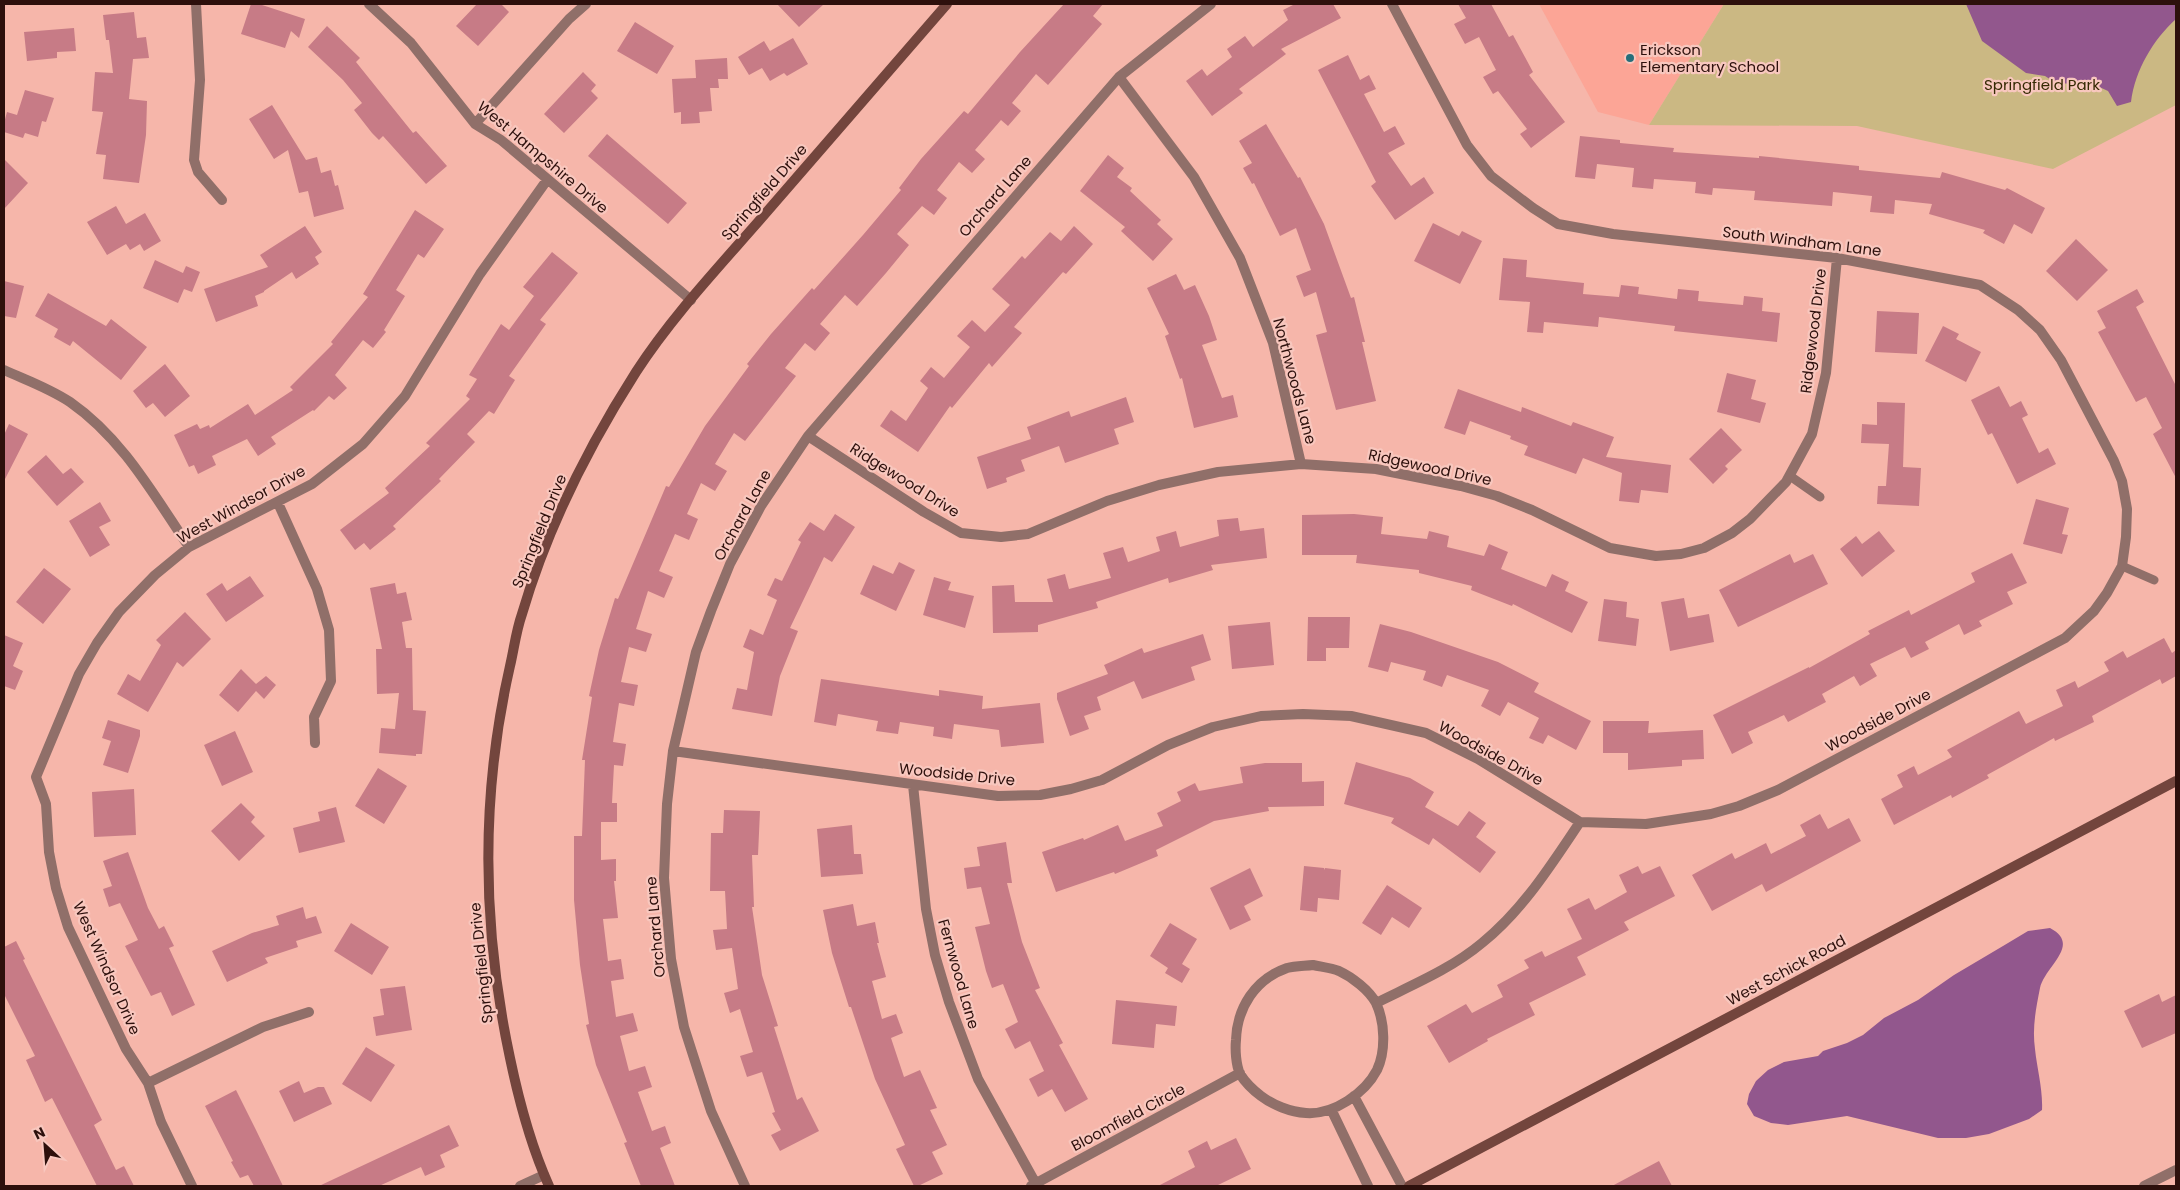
<svg xmlns="http://www.w3.org/2000/svg" width="2180" height="1190" viewBox="0 0 2180 1190" font-family="Poppins,sans-serif">
<style>
.built{fill:#fca596}
.green{fill:#cbb883}
.water{fill:#92578d}
.building{fill:#c77b86}
.lines{fill:none;stroke-linecap:round;stroke-linejoin:round}
.lane{stroke:#906f69;stroke-width:9}
.street{stroke:#906f69;stroke-width:10}
.secondary{stroke:#73453d;stroke-width:10}
.poi-dot{fill:#266e7a;stroke:#f8c7be;stroke-width:2}
.labels{text-anchor:middle;dominant-baseline:central;stroke-width:4.5;stroke-linejoin:round;paint-order:stroke}
.poi-label{font-size:15px;fill:#2d100c;stroke:#f8c7be;text-anchor:start}
.park-label{font-size:15px;fill:#352903;stroke:#f8c7be}
.street-label{font-size:15px;fill:#2d100c;stroke:#f8c7be}
</style>
<rect width="100%" height="100%" fill="#f6b6aa"/>
<path class="built" d="M1539 4H1724L1649 125 1598 112Z"/>
<path class="green" d="M1724 4H2176V105L2053 169 1857 126 1649 125Z"/>
<path class="water" d="M1966 4H2176V19C2153 40 2135 70 2131 102L2117 106 2108 91 2095 85 2056 83 2045 76 2026 73 1982 41Z
M2050 928C2082 945 2045 966 2040 988 2036 1008 2032 1028 2035 1049 2037 1069 2043 1089 2042 1110L2029 1119 1989 1134 1966 1138H1938L1847 1116 1788 1125 1771 1123 1754 1116 1747 1104 1749 1094 1756 1081 1768 1070 1784 1062 1818 1056 1823 1051 1847 1043 1863 1035 1884 1018 1918 1000 1954 975 2003 946 2028 931Z"/>
<path class="building" d="M251 4H259L305 19 299 38 291 31 285 48 241 34Z
M477 4H501L509 12 478 46 456 26Z
M777 4H824L799 27Z
M1064 4H1103L1093 16 1102 24 1048 85 1036 74 1012 103 1021 111 1008 126 1001 120 975 150 985 159 972 173 959 162 937 190 947 198 934 215 922 206 897 234 909 245 886 273 857 306 845 295 820 324 830 333 815 351 805 343 785 368 796 376 745 441 734 433 715 464 727 471 715 491 701 483 687 514 698 519 689 540 675 534 659 571 673 577 664 598 648 591 636 629 652 634 646 652 629 647 621 682 638 685 634 706 619 703 613 742 626 744 623 766 614 765 612 803H617V822H601V860L616 859V881H614L618 918 603 919 608 961 621 959 624 979 611 981 616 1017 633 1013 638 1031 620 1036 629 1071 645 1066 652 1087 638 1092 652 1131 665 1126 671 1143 660 1148 675 1186H641L624 1143 627 1142 596 1065 586 1025 589 1024 580 965 574 900V836H582L585 760H582L592 697 589 696 599 650 615 598 618 599 666 486 669 487 705 426 749 366 747 364 771 334 812 288 814 290 863 235 901 190 899 188 921 159 964 111 968 114 1020 52Z
M1295 4H1333L1341 18 1281 49 1286 54 1239 89 1243 93 1212 116 1186 81 1202 69 1207 76 1232 57 1227 49 1245 36 1253 47 1288 20 1283 10Z
M1458 4H1491L1509 37 1513 35 1533 72 1529 75 1565 122 1531 148 1520 134 1527 129 1498 91 1493 94 1483 77 1496 70 1479 37 1465 44 1454 24 1466 18Z
M134 12 137 38 146 37 149 58 133 59 129 99 147 101 146 135 139 183 103 179 106 155 96 154 103 112 92 111 95 72 113 73 109 40H106L103 15Z
M635 22 674 46 657 74 617 51Z
M327 26 360 58 356 62 413 133 416 131 447 166 426 184 383 136 379 140 372 133 354 110 362 103 343 80 308 47Z
M74 28 76 51 57 52V58L27 61 24 32Z
M793 38 808 64 787 76 784 73 770 81 762 68 749 75 738 57 764 41 770 51Z
M1348 55 1360 80 1369 75 1376 89 1364 94 1384 132 1395 126 1405 144 1388 153 1411 186 1424 177 1434 193 1395 220 1371 186 1376 182 1318 70Z
M727 58 728 79H718L719 88H710L712 111 699 112 700 123 681 124V112L674 113 672 79 696 78 695 60Z
M583 72 596 85 591 91 598 98 564 133 544 114Z
M25 90 54 98 46 122 42 121 38 137 25 133 23 138 4 132V123L7 112 17 115Z
M272 105 306 160 317 157 321 173 331 170 335 186 338 185 344 209 314 217 308 191 299 193 288 150 274 159 249 119Z
M1266 124 1298 178 1300 177 1324 224 1351 298 1354 297 1365 342H1362L1376 401 1336 410 1316 335 1327 332 1316 292 1304 297 1296 276 1311 270 1296 228 1280 236 1254 183 1252 184 1243 168 1252 163 1239 141Z
M607 134 687 203 668 224 588 156Z
M1580 136 1620 140V143L1674 148 1673 152 1759 158V156L1859 166V170L1940 178 1942 172 2005 190 2007 188 2045 208 2032 234 2014 224 2004 244 1983 233 1985 230 1929 214 1932 204 1895 200 1894 214 1870 212 1872 196 1833 192 1832 206 1754 200 1755 191 1713 188 1712 195 1695 193 1696 182 1654 179 1653 189 1632 187 1634 168 1597 164 1595 179 1575 177Z
M1108 155 1124 168 1117 177 1132 188 1130 191 1161 220 1157 224 1173 239 1153 261 1121 231 1125 227 1080 191Z
M4 159 28 183 4 209Z
M116 206 126 224 145 213 161 241 144 251 140 244 130 250 126 244 107 255 87 222Z
M415 210 444 229 424 258 418 254 396 290 405 296 384 330 386 332 373 348 363 340 335 375 347 388 334 400 329 396 314 411 313 410 271 437 276 444 258 456 247 439 212 456 216 465 198 474 194 465 189 467 174 435 197 424 200 429 209 425 210 428 248 404 255 415 293 390 290 387 333 344 331 342 368 297 363 294Z
M1433 223 1459 236 1462 231 1482 241 1460 284 1414 261Z
M305 226 322 252 315 257 319 264 296 279 292 272 264 291V292L255 296 258 306 216 322 204 289 268 267 260 255Z
M1074 226 1093 244 1066 274 1063 272 1014 327 1022 333 992 367 989 363 952 408 950 406 918 452 880 426 891 410 906 421 928 388 920 381 931 367 944 378 970 347 957 336 972 320 985 332 1010 305 992 289 1022 256 1025 259 1050 232 1061 241Z
M2076 239 2108 270 2077 301 2046 271Z
M552 252 578 273 540 320 546 324 509 376 515 380 494 414 489 411 467 434 475 442 439 479 441 481 393 526 396 529 370 550 364 543 355 550 340 530 389 493 385 488 430 446 426 443 470 399 466 396 477 379 469 375 501 324 509 330 534 296 523 287Z
M1503 258 1527 260 1526 277 1584 283 1583 294 1619 297 1621 285 1639 287 1638 294 1677 299 1678 289 1699 291 1698 301 1743 305 1744 296 1763 298 1762 311 1780 313 1777 342 1674 331 1675 326 1599 317 1598 327 1544 322 1543 333 1527 332 1530 302 1499 300Z
M155 260 183 273 186 266 200 272 192 292 184 289 178 303 143 288Z
M1176 274 1184 290 1195 285 1209 316 1217 340 1202 345 1222 398 1233 395 1238 417 1194 428 1182 378 1180 379 1165 336 1169 334 1147 288Z
M4 281 24 286 16 318 4 316Z
M2137 289 2144 302 2136 307 2176 386V478L2153 434 2162 428 2146 397 2136 402 2098 332 2106 328 2097 311Z
M48 293 106 326 111 319 147 347 121 380 73 341 70 346 54 337 58 329 35 316Z
M1877 311 1919 313 1917 354 1875 352Z
M1943 326 1959 334 1956 339 1981 352 1966 382 1925 361Z
M165 364 190 396 165 417 153 403 146 408 133 391Z
M1727 373 1756 380 1751 399 1766 403 1760 423 1717 412Z
M1999 386 2010 407 2021 401 2028 415 2022 418 2039 453 2048 448 2056 464 2017 484 1992 433 1988 435 1971 400Z
M1458 389 1521 412 1522 407 1571 426 1573 422 1614 437 1606 457 1671 465 1668 493 1641 490 1639 503 1619 501 1622 473 1583 458 1576 474 1524 455 1528 446 1510 439 1511 436 1470 421 1465 435 1444 428Z
M1126 397 1134 422 1114 429 1119 444 1065 463 1059 446 1021 460 1025 471 1006 478 1007 482 987 489 977 457 1031 439 1027 427 1069 411 1071 417Z
M1877 402 1905 403 1903 467 1921 468 1919 506 1877 504 1878 486H1886L1889 444 1861 443 1862 424 1877 425Z
M9 424 28 434 4 481V435Z
M1721 428 1742 450 1725 466 1728 469 1713 484 1689 459Z
M46 455 63 474 71 468 84 482 57 506 27 472Z
M2036 499 2069 508 2062 534 2068 535 2062 554 2023 544Z
M100 502 111 521 99 527 110 545 90 557 69 521Z
M835 514 855 527 832 562 824 557 790 628 798 631 780 676 772 716 732 709 737 688 747 690 754 652 743 647 750 629 763 635 777 600 767 595 775 578 782 581 801 542 798 540 810 522 824 531Z
M1354 514 1383 517 1381 534 1427 539 1429 531 1449 536 1447 547 1484 556 1489 544 1508 552 1501 569 1546 587 1552 574 1569 582 1565 591 1588 602 1572 633 1513 604 1512 606 1471 590 1472 586 1419 573V570L1356 563 1357 555H1302V515Z
M1238 518 1240 531 1264 528 1267 558 1211 565 1213 570 1169 583 1168 578 1096 602 1098 608 1038 625V632L993 633 992 586 1014 585 1015 602H1053L1047 579 1065 574 1069 589 1111 578 1103 553 1123 547 1128 562 1160 551 1156 537 1176 531 1180 547 1219 536 1217 520Z
M1879 531 1895 551 1862 577 1840 549 1856 536 1862 544Z
M2012 553 2027 583 2007 592 2013 604 1979 621 1982 626 1964 635 1959 624 1925 642 1929 649 1911 658 1905 647 1870 664 1877 676 1860 686 1854 676 1822 694 1826 702 1788 722 1784 715 1748 732 1753 743 1732 754 1713 715 1809 667V668L1870 634 1868 631 1909 610 1911 615 1975 582 1971 573Z
M1790 554 1794 563 1813 554 1828 584 1738 627 1719 590Z
M899 562 915 570 896 611 860 594 873 565 893 574Z
M44 568 71 589 43 624 16 602Z
M250 576 264 596 226 622 206 594 222 583 227 591Z
M934 577 951 582 948 590 974 596 965 628 923 615Z
M395 583 397 594 406 592 412 620 402 622 406 648H412L413 710 426 711 422 754H416V756L379 753 381 728 395 729 399 693 377 694 376 649H382L370 588Z
M1684 598 1688 618 1709 614 1714 642 1670 651 1661 602Z
M1604 599 1627 602 1626 617 1639 619 1636 646 1598 641Z
M185 612 211 639 183 667 177 662 148 712 117 694 128 674 140 681 161 645 156 640Z
M1308 617H1350L1349 648H1326V661H1307Z
M1270 622 1274 665 1232 669 1228 626Z
M1380 624 1411 632 1498 662 1539 683 1534 692 1591 721 1576 750 1548 735 1543 744 1529 738 1539 718 1508 702 1500 716 1481 706 1489 690 1447 675 1442 687 1423 680 1426 671 1391 662 1388 672 1368 667Z
M1203 634 1211 660 1191 667 1195 680 1142 699 1134 681 1097 697 1101 710 1084 716 1089 729 1070 736 1057 699V693L1108 674 1104 665 1142 648 1144 653Z
M4 635 23 643 13 666 23 671 15 690 4 686Z
M2164 638 2172 653 2176 650V676L2162 684 2160 679 2092 716 2094 722 2055 741 2054 738 1987 775 1989 778 1952 798 1951 795 1894 825 1881 799 1903 787 1897 775 1914 766 1918 775 1952 757 1947 750 2019 711 2026 724 2063 706 2056 690 2075 681 2078 688 2109 671 2104 662 2123 651 2127 658Z
M241 669 256 684 266 676 276 685 264 699 256 691 238 712 219 695Z
M821 679 939 696V690L983 696 982 709 1040 703 1044 743 1001 747 999 730 954 724 952 739 933 736 934 727 900 722 898 734 876 731 878 721 838 714 836 726 814 722Z
M108 720 140 730V736L128 773 103 765 111 741 102 738Z
M1603 721H1649L1648 733 1703 730 1704 759 1682 760V766L1628 770V753H1603Z
M235 731 253 772 222 786 204 745Z
M1356 762 1410 778 1434 792 1425 807 1458 826 1469 811 1486 823 1476 837 1496 852 1480 873 1433 838 1429 845 1391 823 1394 818 1344 804Z
M1265 763H1302V782L1324 781V806L1268 807 1269 811 1214 821 1156 850 1158 856 1115 874 1114 872 1056 892 1042 852 1083 838 1084 840 1118 825 1125 841 1163 826 1157 813 1181 801 1177 792 1195 783 1199 791 1243 783 1240 767Z
M378 768 407 786 384 824 355 806Z
M134 789 136 835 94 837 92 792Z
M241 803 255 817 251 822 265 836 239 861 211 831Z
M336 807 345 842 299 853 293 828 320 821 318 812Z
M724 810 760 811 758 855H752L754 907H752L762 975 778 1026 774 1027 797 1100 802 1097 819 1131 780 1151 771 1135 781 1130 772 1113 775 1112 762 1072 747 1077 740 1056 753 1052 740 1009 730 1013 724 993 738 989 732 948 716 950 713 930 727 929 725 891H710L711 833H723Z
M1820 814 1828 829 1849 818 1861 841 1766 892 1762 884 1712 911 1692 875 1732 853 1735 859 1766 843 1771 854 1806 836 1800 825Z
M852 825 854 854H861L863 874 821 877 817 829Z
M1006 842 1012 883H1007L1022 942 1040 988 1035 990 1063 1043 1059 1045 1088 1099 1065 1112 1052 1089 1038 1097 1029 1079 1044 1071 1030 1041 1015 1049 1005 1029 1018 1022 1003 984 992 988 986 971 975 927 990 924 981 887 967 889 964 868 980 866 977 847Z
M128 852 148 908 159 929 164 926 174 946 169 948 195 1005 172 1016 161 992 151 996 125 946 138 940 120 903 109 907 103 889 112 886 103 861Z
M1304 866 1324 868V870L1325 868 1341 870 1339 900 1318 898 1317 912 1300 910Z
M1638 866 1642 874 1660 866 1675 896 1624 922 1629 930 1577 957 1586 975 1529 1003 1535 1015 1487 1039 1488 1041 1449 1063 1427 1026 1466 1004 1472 1013 1503 997 1497 985 1529 968 1524 960 1542 951 1545 957 1582 939 1567 909 1589 898 1595 910 1627 892 1619 875Z
M1250 868 1263 896 1244 906 1251 920 1230 930 1210 888Z
M1387 885 1422 908 1409 928 1392 917 1381 935 1362 923Z
M853 904 857 926 875 922 879 943H877L886 977 872 981 882 1019 896 1014 903 1033 891 1038 904 1077 920 1070 937 1108 930 1110 947 1145 932 1152 943 1174 918 1186H914L896 1149 905 1145 875 1079 851 1007H849L832 953 823 910Z
M303 907 306 919 316 916 322 933 296 941 298 947 265 958 268 963 227 982 212 951 252 933 279 925 276 916Z
M351 923 389 947 372 975 334 951Z
M1170 923 1197 939 1182 964 1190 969 1182 983 1165 973 1168 968 1150 956Z
M16 941 25 959 23 960 102 1120 94 1125 116 1170 124 1166 134 1186H97L52 1098 45 1102 26 1060 35 1056 4 994V947Z
M405 986 412 1030 376 1036 373 1017 384 1015 380 989Z
M2159 994 2162 1002 2176 995V1033L2142 1048 2124 1011Z
M1116 1000 1177 1006 1175 1026 1156 1024 1154 1048 1112 1044Z
M366 1047 395 1065 371 1102 342 1084Z
M299 1081 304 1093 318 1087H324L332 1104 294 1122 279 1091Z
M236 1090 256 1130 283 1186H254L248 1175 240 1178 231 1162 233 1161 205 1106Z
M449 1125 459 1146 440 1155 445 1167 425 1176 421 1167 379 1186H319Z
M1236 1138 1251 1169 1216 1186H1158L1195 1167 1188 1151 1207 1141 1211 1150Z
M1659 1161 1672 1186H1612Z"/>
<g class="lines">
<path class="lane" d="M1790 476 1820 497
M2122 566 2154 580"/>
<path class="street" d="M196 4 200 80 194 160 198 172 222 200
M369 4 411 43 475 124 501 140 691 300
M1119 77 1194 177 1240 258 1273 343 1301 464
M475 124 569 19 586 4
M4 370C26 380 49 388 70 402 123 439 153 494 189 547
M808 436 924 512 961 533 1001 537 1028 534 1107 501 1159 485 1218 472 1301 464 1376 469 1461 486 1497 496 1532 510 1610 548 1656 556 1681 554 1704 548 1732 533 1750 519 1786 482 1812 434 1826 373 1837 258
M278 503 317 589 329 630 331 681 314 717 315 743
M673 751 998 796 1040 795 1071 789 1102 780 1168 745 1213 727 1261 716 1303 714 1351 716 1426 733 1478 759 1580 822 1646 824 1711 814 1739 806 1778 790 2065 638 2094 611 2107 593 2122 566 2126 537 2127 509 2122 481 2114 461 2061 360 2040 330 2018 310 1980 285 1837 258 1613 234 1558 224 1533 208 1491 176 1467 145 1392 4
M913 785 926 909 935 955 949 1002 978 1079 1036 1184
M1313 965C1322 967 1331 968 1339 971 1352 977 1369 990 1376 1003 1385 1022 1386 1051 1377 1070 1365 1093 1334 1115 1306 1113 1290 1112 1273 1105 1261 1096 1253 1090 1245 1082 1240 1074 1236 1065 1235 1050 1236 1040 1237 1008 1255 979 1287 968 1295 966 1305 966 1313 965Z
M1376 1003C1412 985 1451 969 1482 943 1523 910 1551 865 1580 822
M148 1083 263 1027 309 1012
M1354 1096 1402 1186
M1331 1109 1368 1186
M192 1186 161 1122 148 1083 126 1049 68 927 56 888 49 852 46 804 36 777 79 674 97 643 119 612 155 575 189 547 312 484 363 444 405 396 480 274 547 180
M520 1186 544 1175
M745 1186 711 1111 684 1027 671 959 664 878 667 804 673 751 696 652 711 611 730 564 761 506 808 436 1119 77 1211 4
M1031 1186 1240 1073
M2144 1186 2176 1170"/>
<path class="secondary" d="M549 1186C531 1146 519 1101 510 1058 482 927 480 797 510 666 514 649 516 631 522 614 547 529 588 447 636 372 671 318 716 270 758 222 821 149 884 76 947 4
M1409 1186 2176 781"/>
</g>
<circle class="poi-dot" cx="1630" cy="58" r="5"/>
<g class="labels">
<g class="poi-label">
<text x="1640" y="49">Erickson<tspan x="1640" dy="17">Elementary School</tspan></text>
</g>
<g class="park-label">
<text x="2042" y="84">Springfield Park</text>
</g>
<g class="street-label">
<text transform="translate(543 157) rotate(40)">West Hampshire Drive</text>
<text transform="translate(764 192) rotate(-49)">Springfield Drive</text>
<text transform="translate(995 196) rotate(-49)">Orchard Lane</text>
<text transform="translate(1802 241) rotate(7)">South Windham Lane</text>
<text transform="translate(1813 331) rotate(-83)">Ridgewood Drive</text>
<text transform="translate(1295 381) rotate(75)">Northwoods Lane</text>
<text transform="translate(1430 467) rotate(12)">Ridgewood Drive</text>
<text transform="translate(905 480) rotate(32)">Ridgewood Drive</text>
<text transform="translate(241 504) rotate(-29)">West Windsor Drive</text>
<text transform="translate(742 515) rotate(-61)">Orchard Lane</text>
<text transform="translate(539 531) rotate(-68)">Springfield Drive</text>
<text transform="translate(1878 720) rotate(-28)">Woodside Drive</text>
<text transform="translate(1491 753) rotate(29)">Woodside Drive</text>
<text transform="translate(957 774) rotate(6)">Woodside Drive</text>
<text transform="translate(655 927) rotate(-95)">Orchard Lane</text>
<text transform="translate(481 963) rotate(-96)">Springfield Drive</text>
<text transform="translate(107 968) rotate(66)">West Windsor Drive</text>
<text transform="translate(1786 970) rotate(-28)">West Schick Road</text>
<text transform="translate(959 974) rotate(74)">Fernwood Lane</text>
<text transform="translate(1128 1117) rotate(-28)">Bloomfield Circle</text>
</g>
</g>
<rect width="2180" height="1190" fill="none" stroke="#2d100c" stroke-width="10"/>
<g transform="translate(45 1145) rotate(334)" stroke="#f8c7be" stroke-width="4" paint-order="stroke">
<path d="M0-4L9 19L0 12L-9 19Z" fill="#2d100c"/>
<text y="-8" font-size="14" font-weight="bold" text-anchor="middle" fill="#2d100c">N</text>
</g>
</svg>
